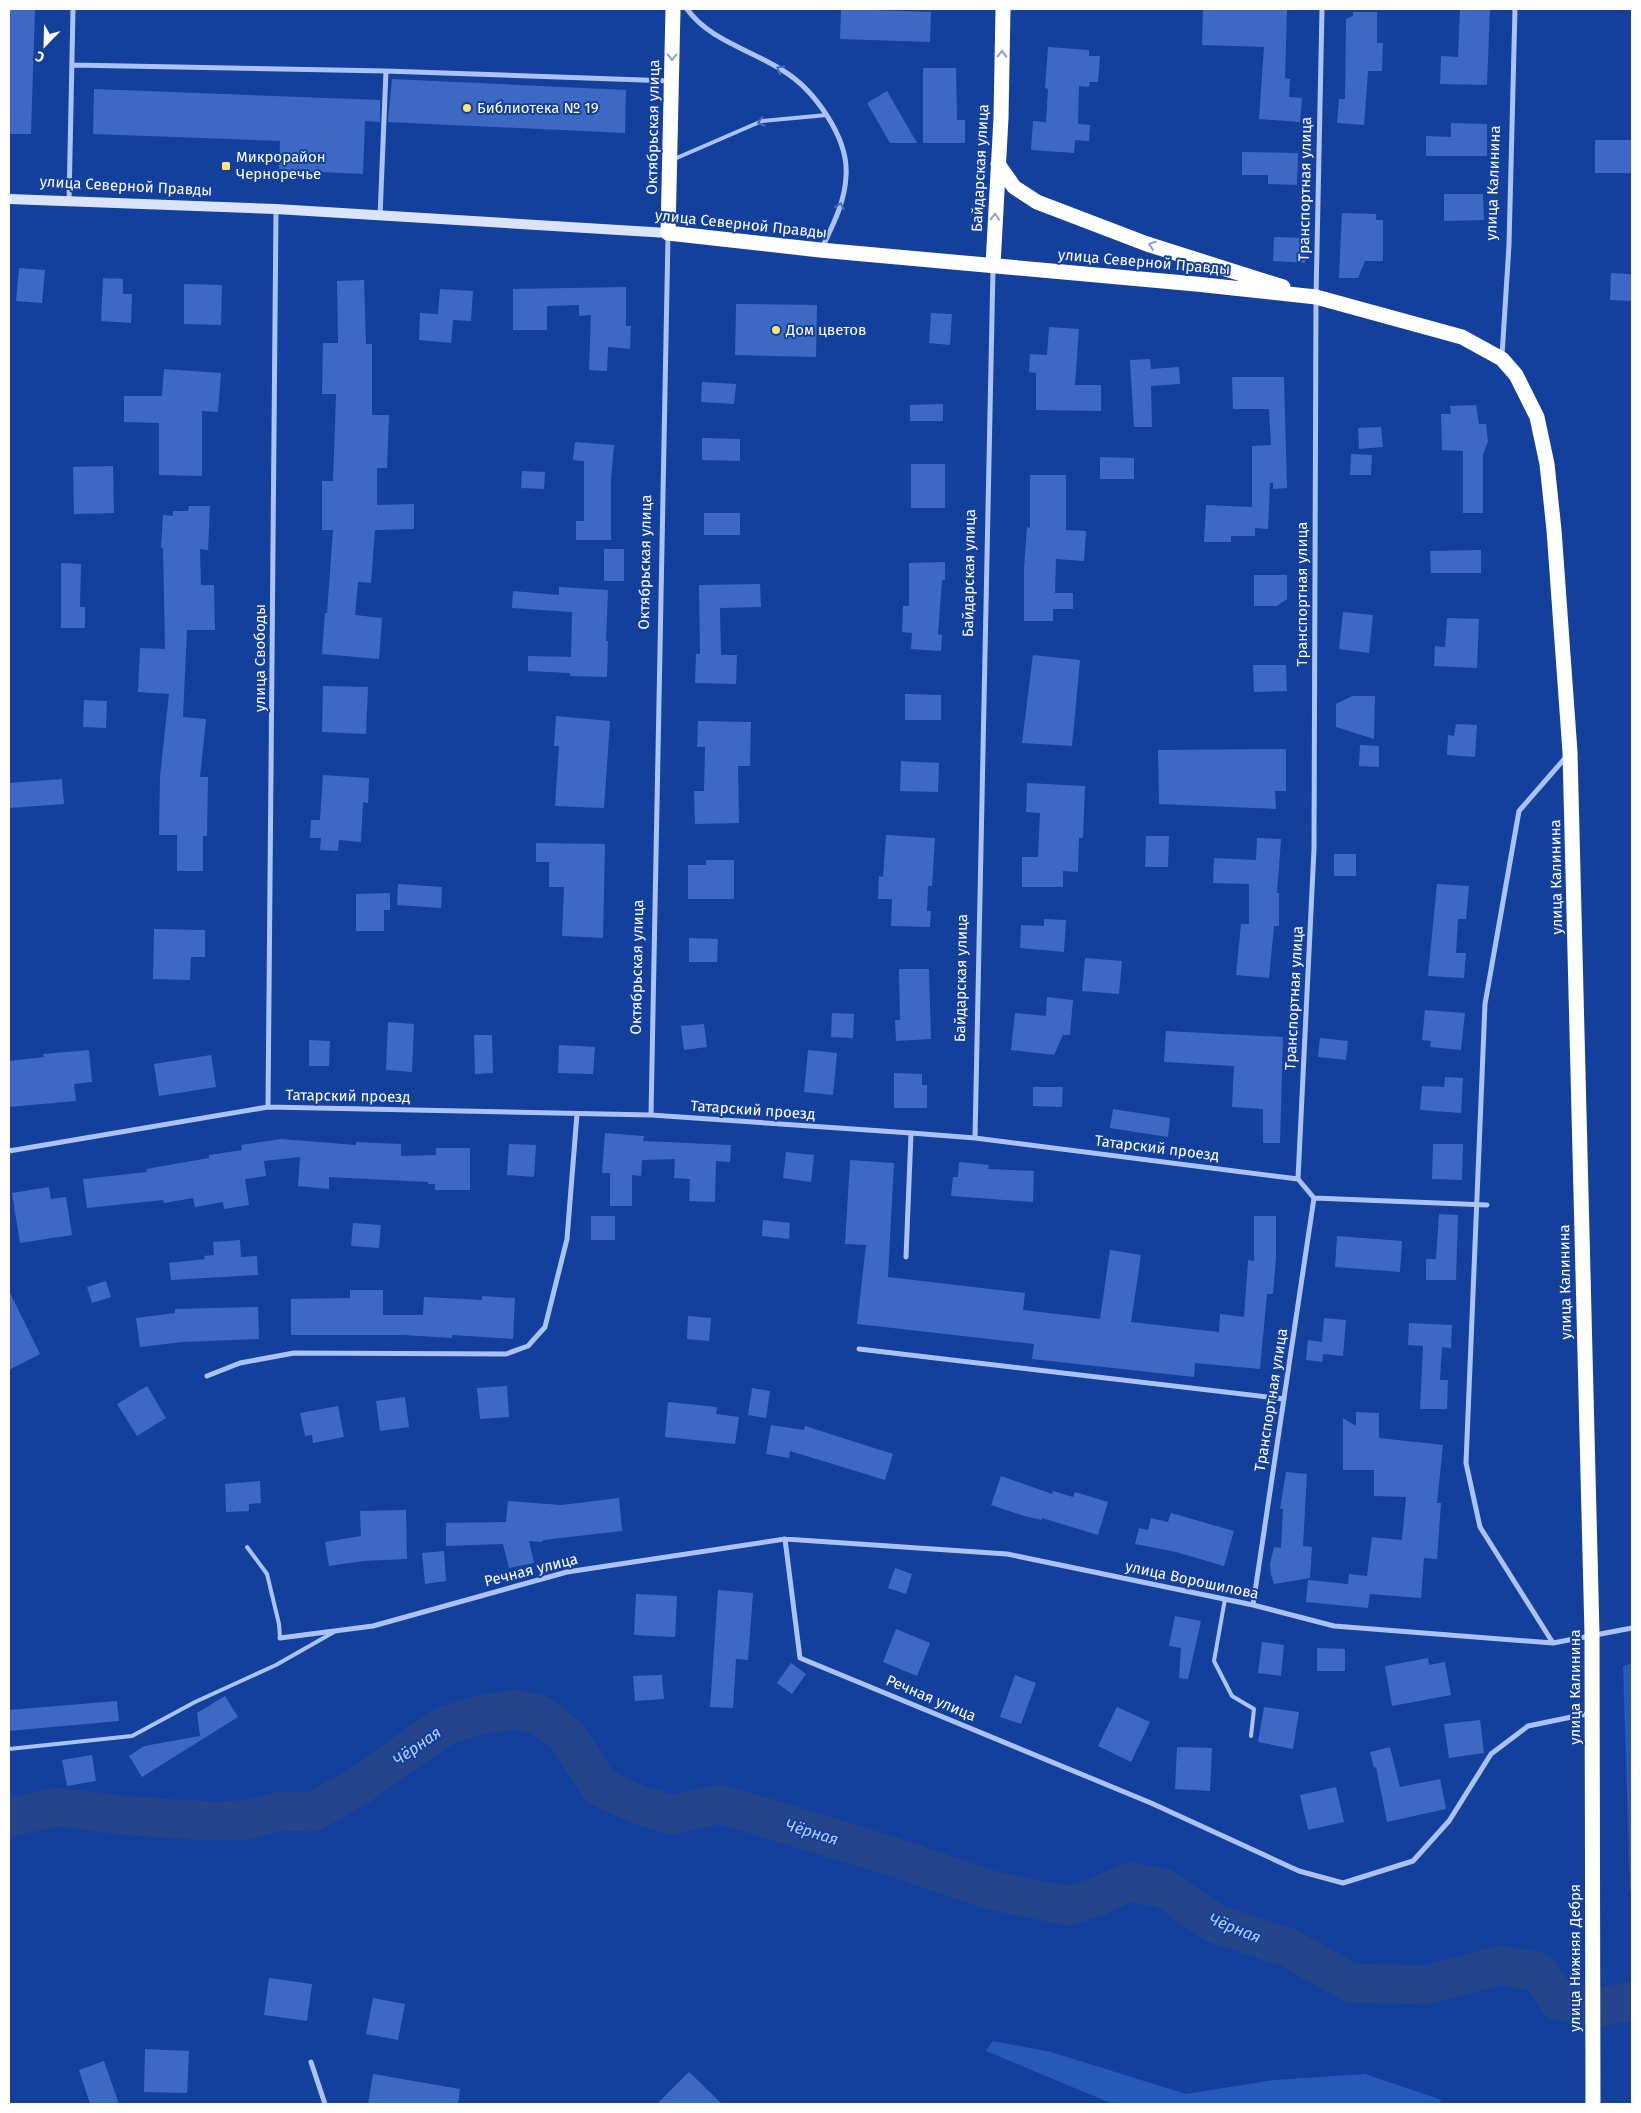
<svg xmlns="http://www.w3.org/2000/svg" width="1641" height="2113" viewBox="0 0 1641 2113" font-family="'Fira Sans',sans-serif">
<style>
.green{fill:#2759bb}
.lines{fill:none;stroke-linecap:round;stroke-linejoin:round}
.river{stroke:#24448b;stroke-width:39}
.building{fill:#3d69c4}
.lane{stroke:#aac3f4;stroke-width:4}
.street{stroke:#aac3f4;stroke-width:5}
.secondary{stroke:#dae5fd;stroke-width:10}
.highway{stroke:#fff;stroke-width:15}
.oneway{stroke:#8aa0ce}
.oneway2{stroke:#486ebb}
.poi-dot{fill:#ffe66d;stroke:#14409d;stroke-width:2}
.labels{text-anchor:middle;dominant-baseline:central;stroke-width:4;stroke-linejoin:round;paint-order:stroke}
.poi-label{font-size:15px;fill:#fff;stroke:#14409d;text-anchor:start}
.street-label{font-size:15px;fill:#fff;stroke:#14409d}
.water-label{font-size:16px;font-style:italic;fill:#b7cefa;stroke:#14409d}
</style>
<rect width="100%" height="100%" fill="#14409d"/>
<path class="green" d="M1632 1663V1891H1630L1623 1666Z
M993 2041 1051 2052 1186 2094 1274 2080 1365 2074 1439 2099 1442 2104H1113L986 2051Z"/>
<g class="lines">
<path class="river" d="M9 1817 59 1807 129 1816 211 1821 247 1820 282 1811 313 1812 357 1787 444 1726 476 1716 515 1709 540 1715 567 1736 600 1787 639 1805 673 1815 720 1804 888 1855 990 1890 1068 1906 1096 1897 1129 1882 1164 1888 1214 1923 1289 1948 1351 1983 1425 1985 1501 1965 1539 1972 1559 2001 1599 2007 1632 2001"/>
</g>
<path class="building" d="M9 9H35L31 134H9Z
M841 9 931 12 930 42 840 39Z
M1203 9 1287 10 1285 78 1290 79 1289 97 1302 98 1300 122 1259 119 1264 47 1202 45Z
M1460 9H1490L1487 85 1440 84 1441 56 1458 57Z
M1353 12H1377V43H1383L1382 71H1368L1364 125 1337 123 1339 99H1345L1346 19 1353 16Z
M1048 47 1089 50V56H1100L1098 82H1090L1089 87 1079 86 1078 124 1090 125 1089 141 1075 140 1074 153 1031 150 1033 121 1046 122 1048 89 1045 88Z
M923 68H956L957 120H965V143H923Z
M392 79 626 90 625 133 388 122Z
M94 89 380 100V122L365 121 363 174 279 170 280 141 93 134Z
M887 91 917 143H890L867 103Z
M1451 123 1487 124V156H1426V136L1451 137Z
M1595 140H1631L1632 173H1595Z
M1242 152 1298 153 1297 185 1268 184V175H1242Z
M1444 194H1483L1484 220 1444 221Z
M1342 213 1376 214V220H1383V261H1365L1358 278H1339Z
M1274 237 1306 238 1305 263 1273 261Z
M19 268 45 270 42 303 16 301Z
M1611 273 1632 274V301L1610 300Z
M103 278 123 279V294H132L131 323 101 321Z
M364 280 366 344H372V415H389L387 468H377V505L414 504V529L375 530 371 583 358 582 355 615 382 618 379 659 322 654 325 613H327L333 530H322V481H333L336 394H322L323 343H338L337 281Z
M184 284 222 285 221 325 184 324Z
M626 287V326H631L630 349 608 347 607 371 589 370 591 315 579 316V305L547 306V330H513V289Z
M440 289 473 291 471 321 453 320 451 343 419 340 420 313 438 314Z
M736 304 817 305 816 357 735 355Z
M931 313 952 314 950 345 929 343Z
M1049 327 1079 329 1075 385H1101V411L1036 410V373L1029 372 1030 354 1047 355Z
M1150 359 1151 369 1179 367 1180 384 1151 386 1152 427H1134L1130 360Z
M164 369 221 373 218 412 202 411V476L159 475V423L124 422V396H162Z
M1232 377H1284L1287 488 1273 489V483H1270L1268 529 1255 528V536H1231V542H1204L1206 505 1252 507V446L1271 445 1269 409H1233Z
M702 382 736 384 734 404 701 402Z
M943 404V421H910V405Z
M1476 405 1479 424H1486L1488 441 1483 455V513H1463V451L1442 450 1441 414H1451L1450 406Z
M1381 427 1383 447 1359 449 1358 428Z
M702 438 740 439V461L702 460Z
M575 442 614 445 611 480V540H576V521H584V461L573 460Z
M1351 454 1372 455 1371 475H1350Z
M1100 457 1134 458V479H1100Z
M911 464H945V508H911Z
M113 466 114 513 74 514 73 467Z
M522 471 545 472 544 489 521 488Z
M1030 475H1066V530L1086 531 1084 561 1056 559 1055 593H1073V609H1053V621H1024V568L1027 527 1030 528Z
M189 506H210L208 550 200 549 201 585H214L215 630H187L183 717 206 719 200 777H208L207 836H203V871H177V835H159L160 776 169 694 138 692 140 648 165 649 163 548H161L163 515 173 516V511H188Z
M704 513H740V535H704Z
M604 549H624V581H604Z
M1481 550V573H1431L1430 551Z
M945 562V580H942L938 634 942 635 941 651 911 649 912 633 902 632 903 606H909V563Z
M61 563 81 564 80 607H85V628H61Z
M1254 575H1287V599L1277 606H1254Z
M760 584 761 607 720 608 721 655H737L736 684 695 683 696 654H700L699 585Z
M559 587 608 590 606 641H608L607 677 570 676V673L528 671V656L571 657 572 612 512 608 513 591 559 595Z
M1343 612 1373 615 1369 653 1339 649Z
M1447 618 1479 619 1477 668 1434 666 1435 646 1445 647Z
M1033 655 1080 660 1072 746 1022 743Z
M1253 665H1286L1287 691 1254 692Z
M323 686 368 687 366 734 322 732Z
M905 694 941 695V720H905Z
M1352 696H1375L1374 739 1336 727V704Z
M84 700 107 701 106 728 83 727Z
M556 716 610 721 604 808 555 806 559 746H554Z
M698 721 751 722 750 766H738L739 823 695 824 694 791H704L705 747H697Z
M1456 724 1477 725 1475 757 1447 755 1448 735 1454 736Z
M1360 745 1379 746V767L1359 766Z
M1286 749V791H1275L1276 809 1159 804 1158 750Z
M901 761 939 763 938 792 900 791Z
M323 775 369 778 368 803 363 802 361 842 339 840 338 851 320 850 321 838H310L311 820H320Z
M62 779 64 804 9 808V783Z
M1027 783 1085 786 1083 838H1079L1078 872 1063 871V887H1022V857H1038L1040 813 1026 812Z
M886 835 935 838 932 886H928L927 911H931L930 927 891 926 892 899H878L879 876 883 877Z
M1146 836H1169L1168 867H1145Z
M1257 838 1281 839 1277 893H1279V926H1274L1269 978 1236 975 1241 924H1249V884L1213 883 1214 858 1256 860Z
M536 843 605 844 603 938 562 936 564 887H549V862H536Z
M1334 854H1356V876H1334Z
M706 860H734V899H688V865H706Z
M398 884 442 887 441 908 397 905Z
M1437 884 1469 886 1466 919H1458L1456 953H1466L1464 978 1428 976Z
M390 893V910H384V931H356V894Z
M1044 919 1066 920 1064 952 1020 948 1021 925 1044 926Z
M154 929 205 930V957H191L190 980 153 979Z
M689 938 718 939 717 962H689Z
M1085 958 1122 961 1119 994 1082 991Z
M899 969H929L931 1039 896 1041 895 1020H900Z
M1047 997 1073 1000 1070 1035H1063L1054 1055 1011 1050 1015 1013 1046 1016Z
M1425 1010 1465 1013 1461 1050 1430 1047 1431 1041 1422 1040Z
M832 1013 854 1014 853 1038 831 1037Z
M388 1022 414 1024 412 1072 386 1070Z
M704 1024 707 1047 684 1050 681 1026Z
M1166 1031 1283 1037 1280 1143H1263V1109L1232 1107 1234 1066 1164 1062Z
M474 1035H492L493 1073 475 1074Z
M1320 1038 1348 1041 1346 1060 1318 1057Z
M309 1040 330 1041 329 1066H309Z
M559 1045 595 1047 593 1074 558 1073Z
M89 1050 92 1082 74 1084 76 1101 9 1107V1061L44 1057 43 1054Z
M808 1050 837 1053 833 1095 804 1092Z
M211 1055 216 1087 159 1096 154 1064Z
M894 1073 922 1074V1085H927V1108H894Z
M1445 1077 1463 1078 1461 1113 1420 1110 1422 1086 1444 1087Z
M1033 1087H1063L1062 1107 1033 1106Z
M1113 1109 1170 1118 1168 1137 1110 1128Z
M605 1133 644 1136 643 1141 731 1145 730 1162 716 1161 715 1202 689 1201 690 1179 674 1178 675 1159 642 1160 641 1176 632 1175V1206H610V1173H602Z
M281 1139 356 1145V1142L401 1144V1156L436 1155V1148H470V1190H435V1184H428V1182L329 1177V1189L298 1186 300 1157 264 1161 266 1176 245 1179 249 1205 224 1209 223 1202 195 1207 193 1198 164 1203 163 1200 87 1208 83 1179 147 1172 146 1169 209 1158V1155L242 1150 241 1145Z
M509 1144 536 1145 534 1177 507 1175Z
M1433 1144H1463L1462 1180 1432 1179Z
M786 1152 814 1155 811 1182 783 1178Z
M850 1160 894 1163 888 1277 1025 1293 1023 1310 1100 1319 1110 1250 1141 1255 1131 1322 1219 1332 1220 1314 1244 1317 1248 1260 1254 1261V1216H1276V1257L1273 1294H1267L1260 1369 1195 1363 1194 1377 1032 1359 1034 1344 857 1324 866 1245 845 1244Z
M959 1162 989 1165 988 1169 1034 1171 1033 1202 951 1196 953 1177H958Z
M49 1187 51 1199 66 1197 72 1235 20 1243 12 1193Z
M1439 1214 1458 1215 1456 1280H1426V1259H1436Z
M591 1216H615V1240H591Z
M763 1220 790 1223 789 1239 762 1236Z
M353 1223 381 1225 379 1248 351 1246Z
M1337 1236 1402 1241 1400 1272 1335 1267Z
M240 1240 241 1257 257 1256 258 1275 171 1280 169 1263 205 1259 204 1256 214 1255 213 1242Z
M106 1281 111 1297 92 1303 87 1287Z
M350 1290H383V1315H423L424 1297 482 1300V1296L515 1298 513 1339 452 1335V1338L403 1335H291V1299L350 1298Z
M9 1291 40 1354 9 1370Z
M258 1307 259 1339 183 1342 140 1347 136 1318 175 1313V1309Z
M688 1316 711 1318 709 1341 687 1339Z
M1324 1318 1346 1320 1343 1356 1323 1354 1322 1362 1306 1360 1308 1340 1322 1342Z
M1409 1323 1452 1325 1451 1348 1442 1347 1440 1380H1448L1447 1409H1420L1423 1346 1408 1345Z
M147 1386 166 1418 137 1436 117 1404Z
M507 1386 509 1417 480 1419 477 1388Z
M752 1388 770 1391 766 1418 748 1415Z
M405 1397 409 1427 380 1431 376 1401Z
M668 1402 717 1407 716 1414 739 1417 735 1444 665 1437Z
M338 1406 344 1437 313 1443 312 1435 305 1436 300 1413Z
M1356 1412 1379 1413V1438L1443 1445 1437 1503H1441L1437 1559 1424 1558 1421 1598 1370 1594 1368 1608 1306 1602 1308 1580 1348 1584 1349 1574 1367 1576 1372 1537 1402 1540 1406 1497 1374 1496V1470H1343V1418L1356 1426Z
M771 1425 804 1430 805 1426 893 1454 885 1480 790 1451 789 1458 766 1454Z
M1286 1472 1307 1474 1303 1546 1312 1547 1310 1578 1274 1584 1271 1575 1270 1564 1274 1547 1281 1548 1283 1509H1280Z
M1001 1476 1052 1494 1053 1491 1073 1497 1075 1492 1108 1502 1098 1535 1042 1518 1041 1520 1021 1515 991 1505Z
M260 1481 261 1503 249 1504V1511L226 1512 225 1484Z
M619 1498 622 1531 543 1540 542 1542 529 1541 534 1563 509 1568 503 1544 446 1546V1523L506 1522 508 1501 561 1505Z
M406 1510 407 1559 363 1561 329 1566 325 1542 361 1536 360 1511Z
M1171 1513 1234 1531 1224 1566 1176 1552 1135 1544 1139 1528 1148 1530 1151 1518 1168 1522Z
M444 1551 446 1581 425 1584 422 1553Z
M895 1568 912 1574 906 1594 888 1588Z
M718 1590 753 1593 748 1660 736 1659 733 1708 710 1707Z
M636 1594 677 1596 675 1637 634 1635Z
M1175 1616 1201 1621 1188 1679 1179 1678 1181 1648 1169 1646Z
M896 1629 930 1643 917 1676 883 1662Z
M1262 1642 1284 1645 1281 1676 1258 1673Z
M1317 1648 1345 1649V1671H1317Z
M1428 1658 1429 1665 1445 1662 1451 1695 1392 1706 1385 1666Z
M791 1663 806 1674 792 1694 777 1683Z
M662 1675 664 1699 635 1701 633 1676Z
M1015 1675 1036 1683 1021 1724 1000 1717Z
M225 1696 238 1717 142 1777 129 1756 144 1746 200 1736 197 1713Z
M117 1701 119 1721 9 1731V1710Z
M1117 1707 1150 1722 1131 1762 1098 1746Z
M1264 1707 1299 1712 1293 1749 1258 1742Z
M1480 1720 1484 1753 1449 1758 1444 1724Z
M1177 1747 1212 1748 1210 1791 1175 1789Z
M1390 1747 1400 1787 1440 1779 1446 1809 1387 1822 1376 1767 1374 1768 1370 1752Z
M92 1755 96 1781 67 1786 62 1760Z
M1336 1787 1344 1822 1308 1830 1300 1795Z
M269 1978 312 1984 307 2021 264 2015Z
M373 1998 405 2004 398 2040 366 2034Z
M145 2049 189 2051 187 2093 144 2092Z
M104 2061 114 2090 119 2104H90L79 2070Z
M689 2072 722 2104H657Z
M373 2074 460 2089 458 2104H368Z"/>
<g class="lines">
<path class="lane" d="M672 160 762 121 827 115
M247 1547 267 1574 279 1624 280 1638
M1225 1599 1214 1661 1232 1696 1254 1709 1251 1736
M9 1749 132 1736 195 1702 276 1665 334 1632"/>
<path class="street" d="M687 9C709 40 751 50 782 70 814 89 849 138 846 176 845 202 833 225 822 248
M72 65 386 71
M69 201 73 9
M380 216 386 71 671 81
M1502 356 1509 245 1515 9
M268 1107 276 209
M651 1115 668 236
M975 1138 993 268
M9 1151 268 1107 651 1115 911 1133 975 1138 1298 1179 1314 1198 1487 1205
M1298 1179 1314 849 1316 297 1322 9
M906 1257 911 1133
M859 1349 1284 1399
M207 1376 240 1363 294 1353 506 1354 528 1346 545 1327 567 1239 577 1114
M785 1539 1007 1554 1253 1605 1334 1626 1553 1643 1632 1628
M1253 1605 1314 1198
M280 1638 373 1626 567 1572 785 1539 800 1658 1151 1803 1299 1871 1343 1883 1413 1861 1449 1821 1491 1754 1528 1726 1591 1713
M1553 1643 1480 1527 1466 1463 1485 1004 1519 811 1566 757
M311 2062 325 2104"/>
<path class="secondary" d="M9 199 276 209 668 233"/>
<path class="highway" d="M673 9 668 233 820 250 1196 284 1316 297 1462 337 1502 359 1516 375 1537 417 1547 464 1554 530 1570 752 1592 1634 1593 2104
M998 164 1014 187 1037 202 1147 244 1283 287
M993 265 1001 118 1003 9"/>
</g>
<defs><path id="oneway-chevron" d="M-2-3.5L2.5 0L-2 3.5" fill="none" stroke-width="1.6" stroke-linecap="round" stroke-linejoin="round" transform="scale(1.25)"/></defs>
<g class="oneway">
<use href="#oneway-chevron" transform="translate(1002 54) rotate(-89)"/>
<use href="#oneway-chevron" transform="translate(672 57) rotate(91)"/>
<use href="#oneway-chevron" transform="translate(995 217) rotate(-87)"/>
<use href="#oneway-chevron" transform="translate(1152 245) rotate(-162)"/>
</g>
<g class="oneway2">
<use href="#oneway-chevron" transform="translate(780 69) rotate(-150)"/>
<use href="#oneway-chevron" transform="translate(761 122) rotate(165)"/>
<use href="#oneway-chevron" transform="translate(840 206) rotate(-76)"/>
</g>
<g class="poi-dot">
<circle cx="467" cy="108" r="5"/>
<rect x="221" y="161" width="10" height="10" rx="2.5"/>
<circle cx="776" cy="330" r="5"/>
</g>
<g class="labels">
<g class="poi-label">
<text x="477" y="108">Библиотека № 19</text>
<text x="236" y="157">Микрорайон<tspan x="236" dy="17">Черноречье</tspan></text>
<text x="786" y="330">Дом цветов</text>
</g>
<g class="street-label">
<text transform="translate(653 127) rotate(-89)">Октябрьская улица</text>
<text transform="translate(980 168) rotate(-87)">Байдарская улица</text>
<text transform="translate(1493 183) rotate(-88)">улица Калинина</text>
<text transform="translate(126 186) rotate(3)">улица Северной Правды</text>
<text transform="translate(1305 189) rotate(-89)">Транспортная улица</text>
<text transform="translate(741 224) rotate(6)">улица Северной Правды</text>
<text transform="translate(1144 262) rotate(5)">улица Северной Правды</text>
<text transform="translate(645 562) rotate(-89)">Октябрьская улица</text>
<text transform="translate(969 573) rotate(-89)">Байдарская улица</text>
<text transform="translate(1302 594) rotate(-90)">Транспортная улица</text>
<text transform="translate(260 658) rotate(-90)">улица Свободы</text>
<text transform="translate(1556 877) rotate(-91)">улица Калинина</text>
<text transform="translate(637 967) rotate(-89)">Октябрьская улица</text>
<text transform="translate(961 978) rotate(-89)">Байдарская улица</text>
<text transform="translate(1294 998) rotate(-87)">Транспортная улица</text>
<text transform="translate(348 1096) rotate(1)">Татарский проезд</text>
<text transform="translate(753 1110) rotate(4)">Татарский проезд</text>
<text transform="translate(1157 1148) rotate(7)">Татарский проезд</text>
<text transform="translate(1565 1282) rotate(-91)">улица Калинина</text>
<text transform="translate(1271 1400) rotate(-81)">Транспортная улица</text>
<text transform="translate(531 1570) rotate(-14)">Речная улица</text>
<text transform="translate(1192 1580) rotate(12)">улица Ворошилова</text>
<text transform="translate(1575 1687) rotate(-90)">улица Калинина</text>
<text transform="translate(931 1698) rotate(23)">Речная улица</text>
<text transform="translate(1575 1958) rotate(-90)">улица Нижняя Дебря</text>
</g>
<g class="water-label">
<text transform="translate(417 1746) rotate(-35)">Чёрная</text>
<text transform="translate(812 1832) rotate(17)">Чёрная</text>
<text transform="translate(1235 1928) rotate(22)">Чёрная</text>
</g>
</g>
<rect width="1641" height="2113" fill="none" stroke="#ffffff" stroke-width="20"/>
<g transform="translate(45 45) rotate(203)" stroke="#14409d" stroke-width="4" paint-order="stroke">
<path d="M0-4L9 19L0 12L-9 19Z" fill="#ffffff"/>
<text y="-8" font-size="14" font-weight="bold" text-anchor="middle" fill="#ffffff">С</text>
</g>
</svg>
